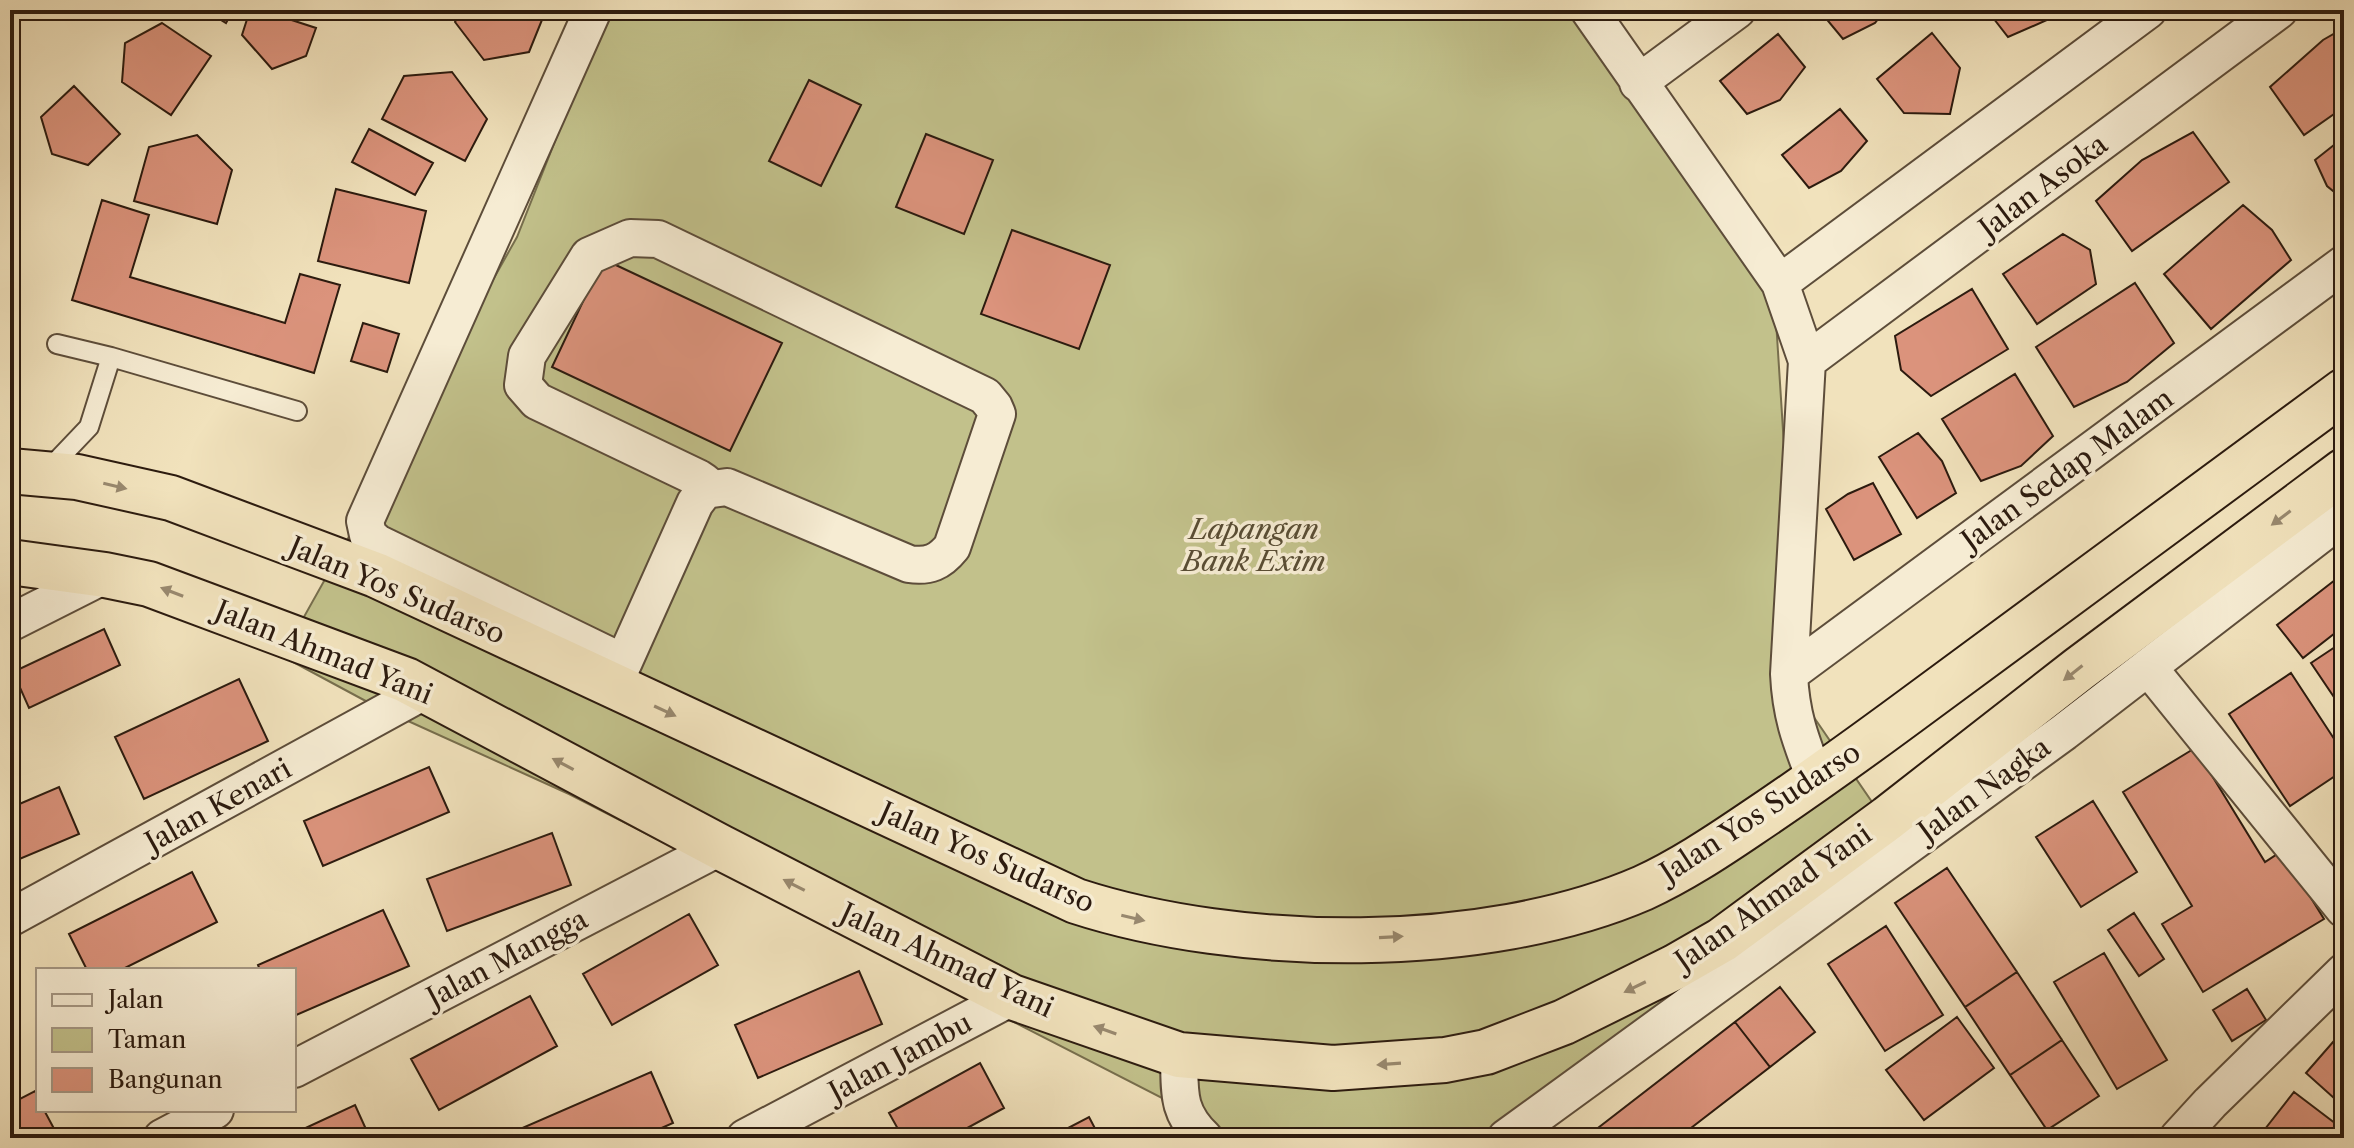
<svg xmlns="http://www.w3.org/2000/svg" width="2354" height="1148" viewBox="0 0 2354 1148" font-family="'Libre Caslon Text',serif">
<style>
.green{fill:#c2c18b;stroke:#776e4d;stroke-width:2}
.building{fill:#db937c;stroke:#2c1b0f;stroke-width:2}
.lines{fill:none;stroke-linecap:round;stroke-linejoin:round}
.service-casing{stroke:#5d4d3a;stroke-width:22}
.minor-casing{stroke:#5d4d3a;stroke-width:40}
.trunk-casing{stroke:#2c1b0f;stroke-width:48}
.service{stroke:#f6ecd3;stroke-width:18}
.minor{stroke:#f6ecd3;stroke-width:36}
.trunk{stroke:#f1e2bc;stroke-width:44}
.oneway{fill:#98886e}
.labels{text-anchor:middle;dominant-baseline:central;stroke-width:7;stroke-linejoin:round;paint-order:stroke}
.street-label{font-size:28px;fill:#2c1b0f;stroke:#f6ecd3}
.park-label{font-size:28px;font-style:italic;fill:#594d34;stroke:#f6ecd3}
</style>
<rect width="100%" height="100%" fill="#f1e2bc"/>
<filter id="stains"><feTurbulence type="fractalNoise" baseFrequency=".0025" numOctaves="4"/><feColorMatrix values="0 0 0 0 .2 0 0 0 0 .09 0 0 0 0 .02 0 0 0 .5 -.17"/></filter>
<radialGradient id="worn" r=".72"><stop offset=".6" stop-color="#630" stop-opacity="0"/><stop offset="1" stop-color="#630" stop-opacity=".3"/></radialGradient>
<path class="green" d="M607 10H1578L1774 289 1800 697 1907 853 1490 1138H1240L569 794 375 706 282 656 517 237Z"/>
<path class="building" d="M205 10H233L226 23Z
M250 10H261L316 28 306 56 272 69 242 35Z
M461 10H546L529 52 484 60 455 22Z
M1819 10H1885L1875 23 1843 39Z
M1987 10H2054L2047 20 2008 37Z
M162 23 211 56 171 115 122 82 125 43Z
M2344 28V107L2304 135 2270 87 2323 40Z
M1932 33 1960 68 1950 114 1904 113 1877 79Z
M1778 34 1805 67 1780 100 1747 114 1720 81Z
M452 72 487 119 465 161 382 119 404 76Z
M809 80 861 105 821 186 769 161Z
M74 86 120 134 88 165 52 154 41 117Z
M1840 109 1867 141 1841 171 1809 188 1782 155Z
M369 129 433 163 415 195 352 162Z
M2193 132 2229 182 2132 251 2096 201 2142 160Z
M926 134 993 160 964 234 896 207Z
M197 135 232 170 217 224 134 201 149 147Z
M2344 137V200L2327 186 2315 160Z
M336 189 426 211 409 283 318 261Z
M102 200 149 215 130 277 285 323 300 274 340 285 314 373 72 300Z
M2243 205 2272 230 2291 260 2211 329 2164 274Z
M1012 230 1110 265 1079 349 981 314Z
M2063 234 2090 250 2096 284 2037 324 2003 274Z
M603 259 782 343 730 451 552 367Z
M2135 283 2174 343 2127 382 2074 407 2036 347Z
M1972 289 2008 349 1931 396 1901 370 1895 336Z
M363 323 399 334 387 372 351 361Z
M2015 374 2053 436 2021 466 1981 481 1942 419Z
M1918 433 1942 461 1956 493 1917 518 1879 457Z
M1873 483 1901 534 1854 560 1826 509 1848 494Z
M2344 573V626L2303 658 2277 625Z
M104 629 120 665 29 708 13 672Z
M2344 641V712L2311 663Z
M2291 673 2344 754V770L2290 806 2229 714Z
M239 679 268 741 144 799 115 737Z
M2195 748 2265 862 2282 851 2324 919 2203 992 2162 924 2192 906 2123 792Z
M429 767 449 812 323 866 304 821Z
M59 787 79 834 10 863V808Z
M2093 801 2137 872 2081 907 2036 837Z
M552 833 571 885 447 931 427 879Z
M1947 868 2017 972 1965 1007 1895 903Z
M192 872 217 922 121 970H87L69 934Z
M383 910 409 966 294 1016V970H260L258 965Z
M2134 913 2164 959 2139 976 2108 930Z
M689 914 718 965 612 1025 583 974Z
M1886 926 1943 1015 1885 1051 1828 964Z
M2104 953 2167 1060 2117 1089 2054 982Z
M859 971 882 1024 758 1078 735 1025Z
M2017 972 2062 1040 2010 1075 1965 1007Z
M1780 987 1815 1032 1770 1067 1735 1022Z
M2247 989 2266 1020 2232 1041 2213 1010Z
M530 996 557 1046 439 1110 411 1059Z
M1957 1017 1994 1068 1924 1120 1886 1070Z
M1735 1022 1770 1067 1678 1138H1585Z
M2340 1034 2344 1038V1107L2306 1073Z
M2062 1040 2099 1096 2047 1130 2010 1075Z
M980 1063 1004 1108 949 1138H903L889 1113Z
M651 1072 673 1123 639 1138H524L520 1129Z
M35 1091 38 1097V1110H44L59 1138H10V1104Z
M2294 1092 2344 1130V1138H2276L2265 1129Z
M355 1105 370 1138H284Z
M1089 1117 1100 1138H1049Z"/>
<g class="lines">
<g class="service-casing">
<path id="service" d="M111 357 297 411
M49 469 89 427 111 357 57 344"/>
</g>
<g class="minor-casing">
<path id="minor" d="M593 10 365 521 368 535 377 543 622 662
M1589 10 1780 283 1807 361 1789 674C1791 717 1801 741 1816 781
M1638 83 1737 10
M1780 283 2148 10
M1807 361 2279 10
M10 623 105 575
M2148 667 2344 909
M1789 674 2344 264
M613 686 695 503 705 490 727 487 909 564C929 567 940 562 952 547L997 414 994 407 985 396 658 239 630 238 589 256 527 356 523 385 537 401 698 478 704 482 705 490
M10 918 426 690
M1179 1055C1180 1091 1176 1111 1204 1138
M294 1069 720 847
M162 1138 215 1110
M745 1138 1012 997
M1506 1138 2064 732 2344 516
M2178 1138 2210 1103 2344 972"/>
</g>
<g class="trunk-casing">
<path id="trunk" d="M10 471 77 477 171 498 376 575 1076 901C1239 954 1484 957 1643 888 1680 871 1715 848 1749 825 1809 785 1867 743 1925 700 2065 597 2204 494 2344 391
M10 562 105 575 149 584 406 680 720 847 1012 997 1179 1055 1333 1068 1445 1060 1486 1052 1564 1022 1675 967 1722 940 1888 818 2079 669 2344 471"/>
</g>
<use href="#service" class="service"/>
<use href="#minor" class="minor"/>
<use href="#trunk" class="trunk"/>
</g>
<defs><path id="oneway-solid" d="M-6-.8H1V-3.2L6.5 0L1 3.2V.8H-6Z" transform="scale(2)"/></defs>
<g class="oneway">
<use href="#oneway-solid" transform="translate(115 486) rotate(13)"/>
<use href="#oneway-solid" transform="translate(2281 518) rotate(143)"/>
<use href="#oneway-solid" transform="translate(172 592) rotate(-159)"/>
<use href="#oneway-solid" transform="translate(2073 673) rotate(142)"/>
<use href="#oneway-solid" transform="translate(665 711) rotate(25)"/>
<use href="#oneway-solid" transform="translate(563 764) rotate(-152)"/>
<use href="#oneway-solid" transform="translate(794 885) rotate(-153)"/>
<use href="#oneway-solid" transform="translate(1133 918) rotate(13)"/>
<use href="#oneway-solid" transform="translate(1391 937) rotate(-3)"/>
<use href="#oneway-solid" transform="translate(1635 987) rotate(154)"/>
<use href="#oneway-solid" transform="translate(1105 1030) rotate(-161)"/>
<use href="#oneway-solid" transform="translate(1389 1064) rotate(176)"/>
</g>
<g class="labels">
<g class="street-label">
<text transform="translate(2043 186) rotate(-37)">Jalan Asoka</text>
<text transform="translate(2067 469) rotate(-36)">Jalan Sedap Malam</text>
<text transform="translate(397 590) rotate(23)">Jalan Yos Sudarso</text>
<text transform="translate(324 652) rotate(22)">Jalan Ahmad Yani</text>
<text transform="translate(1984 789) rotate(-36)">Jalan Nagka</text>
<text transform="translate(218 805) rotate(-29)">Jalan Kenari</text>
<text transform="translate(1760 812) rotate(-33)">Jalan Yos Sudarso</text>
<text transform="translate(987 857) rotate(24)">Jalan Yos Sudarso</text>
<text transform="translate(1773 897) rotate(-35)">Jalan Ahmad Yani</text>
<text transform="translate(507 958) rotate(-28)">Jalan Mangga</text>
<text transform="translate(947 960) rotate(25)">Jalan Ahmad Yani</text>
<text transform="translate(900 1057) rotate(-28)">Jalan Jambu</text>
</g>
<g class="park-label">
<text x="1254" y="529">Lapangan<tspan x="1254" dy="32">Bank Exim</tspan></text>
</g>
</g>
<rect width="2354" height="1148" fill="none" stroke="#f1e2bc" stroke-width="40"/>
<rect x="12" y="12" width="2330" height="1124" fill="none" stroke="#2c1b0f" stroke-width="4"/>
<rect x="20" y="20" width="2314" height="1108" fill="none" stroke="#2c1b0f" stroke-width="2"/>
<rect x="36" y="968" width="260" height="144" fill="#f6ecd3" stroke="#a59885" stroke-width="2"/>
<rect x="52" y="994" width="40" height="12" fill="#f6ecd3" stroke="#a59885" stroke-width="2"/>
<text x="108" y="1008" font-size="24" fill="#2c1b0f">Jalan</text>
<rect x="52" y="1028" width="40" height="24" fill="#c2c18b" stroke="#a59885" stroke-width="2"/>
<text x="108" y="1048" font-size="24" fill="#2c1b0f">Taman</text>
<rect x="52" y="1068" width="40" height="24" fill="#db937c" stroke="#a59885" stroke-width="2"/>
<text x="108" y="1088" font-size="24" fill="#2c1b0f">Bangunan</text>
<rect width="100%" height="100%" filter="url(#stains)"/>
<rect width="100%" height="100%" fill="url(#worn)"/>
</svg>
